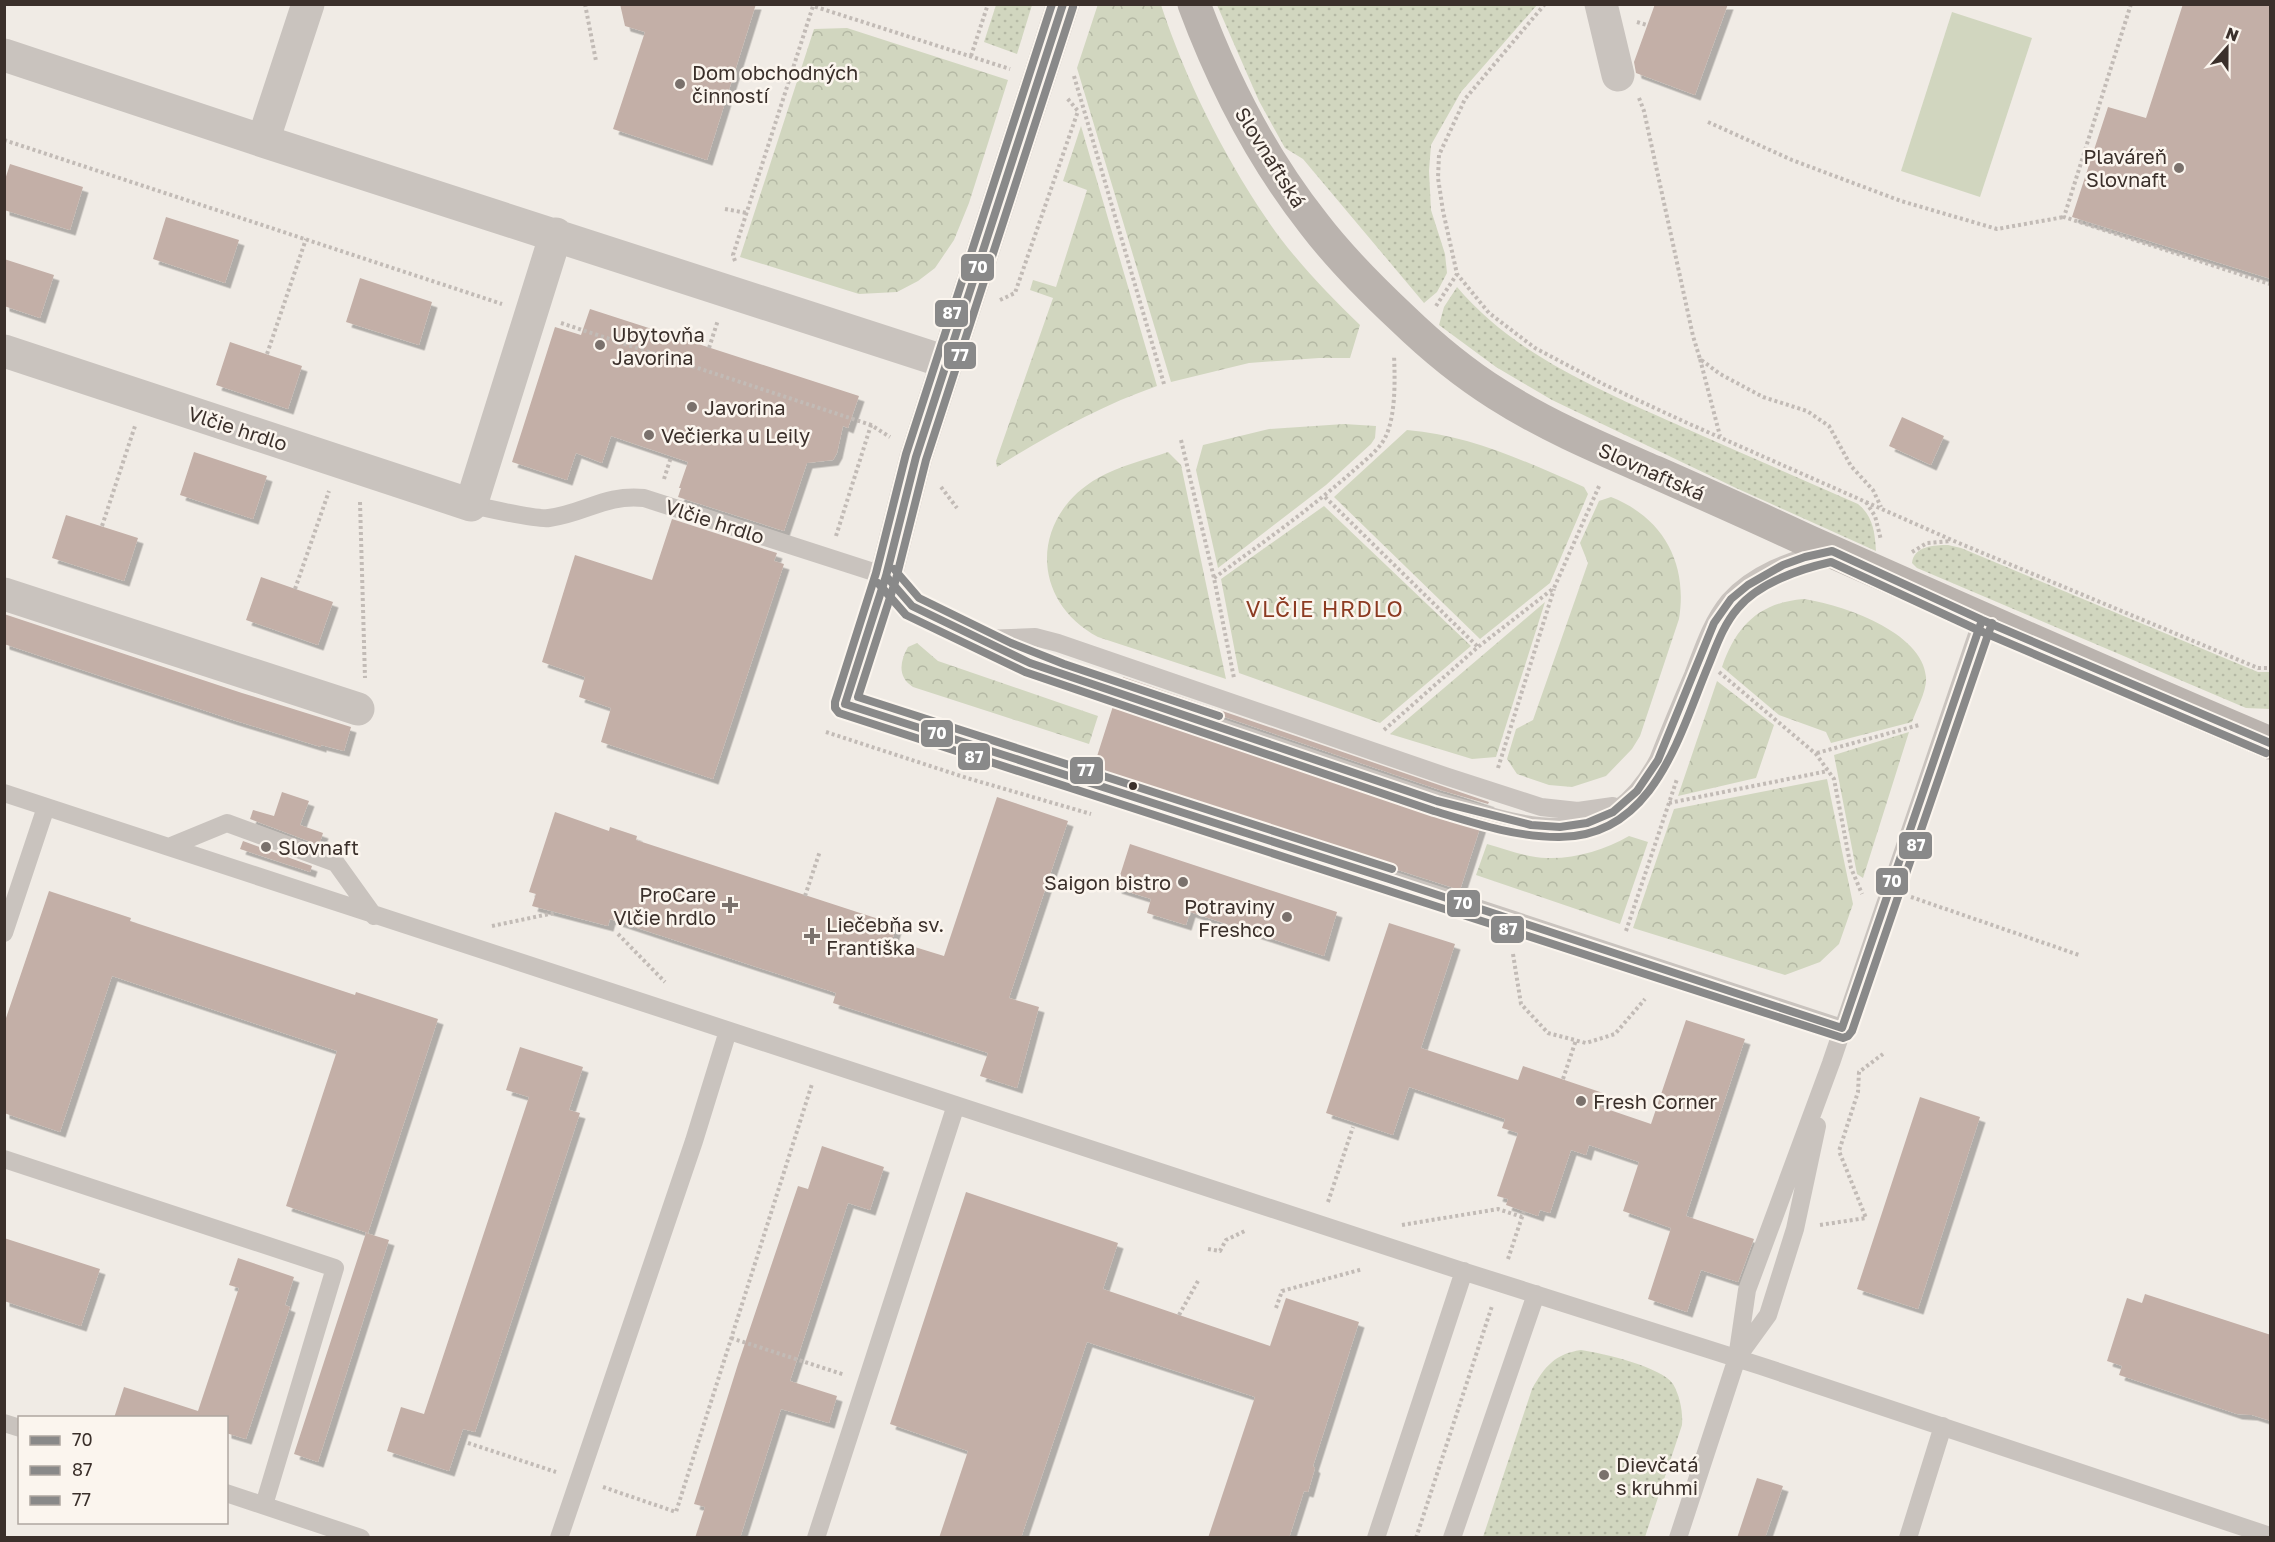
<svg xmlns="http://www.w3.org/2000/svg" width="2275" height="1542" viewBox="0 0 2275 1542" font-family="'Golos Text',sans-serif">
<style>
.grass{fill:url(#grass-dots)}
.forest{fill:url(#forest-crowns)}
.pitch{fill:#d1d6bf}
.building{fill:#c3afa7;filter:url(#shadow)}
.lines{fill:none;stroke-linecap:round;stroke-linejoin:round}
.path{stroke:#c2bbb6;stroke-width:4;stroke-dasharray:3 3;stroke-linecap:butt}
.lane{stroke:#c9c3be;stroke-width:18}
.street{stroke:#c9c3be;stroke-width:33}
.secondary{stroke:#bab3ae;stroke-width:33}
.bus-1-casing{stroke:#fbf5ee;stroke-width:12}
.bus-2-casing{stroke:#fbf5ee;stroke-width:12}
.bus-3-casing{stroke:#fbf5ee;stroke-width:12}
.bus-1{stroke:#898989;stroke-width:8}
.bus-2{stroke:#898989;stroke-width:8}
.bus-3{stroke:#898989;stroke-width:8}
.poi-dot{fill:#7a716c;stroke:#fbf5ee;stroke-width:2}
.bus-dot{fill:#3b302b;stroke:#fbf5ee;stroke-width:2}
.labels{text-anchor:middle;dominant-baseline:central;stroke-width:5;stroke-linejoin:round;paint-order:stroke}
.poi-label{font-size:20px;fill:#3b302b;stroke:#fbf5ee;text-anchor:start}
.street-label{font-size:20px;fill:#3b302b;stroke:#fbf5ee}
.quarter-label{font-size:22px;letter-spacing:1.5px;fill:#8c3b22;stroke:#fbf5ee}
.line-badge{stroke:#fbf5ee;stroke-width:2}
.badge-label{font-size:16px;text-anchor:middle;font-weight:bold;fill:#fff}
</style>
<defs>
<pattern id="grass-dots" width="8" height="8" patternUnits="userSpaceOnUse" patternTransform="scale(1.5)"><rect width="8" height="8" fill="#d1d6bf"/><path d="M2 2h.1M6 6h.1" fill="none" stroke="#b4b8a4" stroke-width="1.8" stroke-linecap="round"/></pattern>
<pattern id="forest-crowns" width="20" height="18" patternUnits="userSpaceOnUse" patternTransform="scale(1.5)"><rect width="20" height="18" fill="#d1d6bf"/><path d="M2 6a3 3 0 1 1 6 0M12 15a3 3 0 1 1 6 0" fill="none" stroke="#b4b8a4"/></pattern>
<filter id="shadow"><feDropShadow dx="5.5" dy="5.5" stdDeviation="0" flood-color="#0004"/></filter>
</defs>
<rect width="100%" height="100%" fill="#f0ebe5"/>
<path class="grass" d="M996 5H1032L1017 54 984 42Z
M1217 5H1537L1461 92 1431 145 1429 171 1431 210 1445 254 1447 273 1437 292 1424 303 1303 159 1285 148 1259 101Z
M1457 287C1516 357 1605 392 1687 429 1744 454 1801 479 1858 504 1873 516 1875 533 1876 551L1736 488 1552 400 1496 367 1439 325 1444 307Z
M1948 545 1961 548 2258 672H2270V709L2246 708 1917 568 1912 563C1914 546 1934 545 1948 545Z
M1581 1350C1602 1353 1662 1367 1673 1384 1680 1396 1683 1412 1682 1425L1645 1537H1483L1532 1389C1545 1366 1555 1354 1581 1350Z"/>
<path class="forest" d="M1098 4 1161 5C1186 80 1221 151 1266 218 1292 257 1326 292 1360 325L1350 358H1319L1249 363 1171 382 1077 68Z
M847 28 1008 80 969 203 954 240 935 268 918 281 897 292 859 294 740 257 814 29Z
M1081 126 1157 386C1100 406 1048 435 997 467L996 461 1053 298 1030 290 1033 280 1056 287 1087 190 1063 181Z
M1344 424 1376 426 1375 438 1371 444 1326 485 1218 568 1196 470 1203 445 1269 429Z
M1407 430C1470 435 1527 462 1584 487L1588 494 1550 583 1480 639 1334 497Z
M1168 452 1181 465 1226 679 1098 637C1029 600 1031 516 1098 478 1119 466 1145 460 1168 452Z
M1611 497C1664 518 1688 564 1679 619L1640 736 1632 749 1606 776 1572 787 1549 785 1517 774 1507 759 1516 729 1533 720 1588 563 1580 543 1599 501Z
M1324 506 1471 646 1380 723 1239 673 1221 579Z
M1803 599C1841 604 1923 632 1926 677 1927 691 1917 708 1912 722L1831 743 1826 732 1779 715 1722 667C1736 626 1759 603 1803 599Z
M1545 602 1496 757 1472 759 1390 734Z
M917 643 938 661 1098 716 1089 744 913 687C897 677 900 661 908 647Z
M1717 681 1774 725 1756 778 1678 796Z
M1909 732 1863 878 1857 874 1834 755Z
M1827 779 1853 904 1839 944 1820 962 1785 975 1633 928 1674 809Z
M1629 836 1648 842 1620 924 1476 875 1487 844C1506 849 1527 858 1547 858 1575 859 1605 850 1629 836Z"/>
<path class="pitch" d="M1952 12 2032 38 1980 197 1901 171Z"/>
<path class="building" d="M620 4H756L707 160 613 129 645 32 625 26Z
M1655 4H1728L1695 95 1636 73 1634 62Z
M2183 4H2271V279L2072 217 2108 107 2146 118Z
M10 164 83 187 70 230 4 210V183Z
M166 217 239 240 225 283 153 259Z
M4 259 54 275 40 318 4 306Z
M360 278 432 302 419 345 346 322Z
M590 309 859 396 848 428 843 426 837 453 833 460 807 463 784 531 678 497 681 488H679L688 462 611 436 602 463 576 453 567 480 512 462 555 327 581 335Z
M230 342 302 366 288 409 216 385Z
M1902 417 1944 436 1931 465 1889 446Z
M194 452 267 476 253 519 180 495Z
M66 515 138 538 124 581 52 558Z
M672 519 777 553 774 561 784 564 713 779 601 742 611 708 579 697 585 677 542 662 575 555 652 580Z
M261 577 333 602 318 645 246 620Z
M4 614 242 693 351 727 344 751 321 745V747L233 720 4 644Z
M1123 677 1489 802 1488 804 1440 790 1121 682Z
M1114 703 1434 812 1481 825 1460 890 1092 772Z
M282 792 309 801 300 825 323 833 319 845 250 819 253 810 274 816Z
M997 797 1068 821 1009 998 1039 1007 1017 1088 980 1076 988 1053 833 1003 836 993 610 919 608 926 532 906 536 894 529 892 555 812 609 831 610 827 637 836 636 840 897 925 892 940 944 956Z
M243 841 312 866 310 872 240 849Z
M1130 844 1337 912 1324 956 1190 912 1186 925 1147 913 1151 899 1116 888Z
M49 891 131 918 130 921 355 995 356 992 438 1019 368 1233 286 1206 337 1051 112 976 60 1132 4 1113V1024Z
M1389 923 1455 944 1421 1048 1518 1080 1523 1066 1606 1094 1601 1107 1651 1124 1686 1020 1745 1039 1686 1216 1754 1239 1738 1282 1701 1270 1687 1312 1648 1299 1671 1228 1623 1211 1639 1162 1589 1145 1586 1155 1571 1150 1550 1213 1540 1210 1538 1216 1506 1205 1508 1199 1497 1196 1518 1133 1502 1128 1505 1119 1409 1087 1393 1135 1326 1113Z
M520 1047 583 1067 569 1110 580 1113 475 1432 463 1429 449 1471 387 1451 401 1407 424 1414 529 1097 506 1090Z
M1920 1097 1980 1117 1918 1309 1857 1289Z
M822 1146 884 1167 870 1210 848 1203 790 1381 837 1396 829 1423 781 1409 740 1538H695L705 1507 694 1504 738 1364 798 1186 808 1189Z
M966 1192 1118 1243 1103 1289 1270 1346 1286 1298 1359 1322 1313 1466 1315 1468 1308 1492 1304 1491 1289 1538H1208L1255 1397 1087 1342 1021 1538H939L968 1451 890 1424Z
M366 1233 389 1240 318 1462 294 1454Z
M4 1238 100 1269 81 1326 4 1301Z
M238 1258 294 1277 285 1305 290 1307 246 1439 226 1433V1418H114L124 1387 198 1411 239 1288 229 1285Z
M2145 1294 2271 1335V1421L2252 1415 2237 1414 2119 1375 2122 1366 2107 1361 2127 1298 2142 1303Z
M1757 1478 1783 1486 1765 1538H1737Z"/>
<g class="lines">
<path class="path" d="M585 4 596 61
M1545 4 1465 99 1439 155 1438 178 1443 211 1457 274 1489 313 1535 348 1603 384 1685 422 1954 541 2258 668H2270
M2131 4 2064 217 2270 284
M1637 22 1647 25
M971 56 988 4
M1074 76 1164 384
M1639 98 1644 111 1693 336 1700 359 1720 374 1763 397 1807 411 1829 426 1851 466 1873 490 1881 507
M1708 122 1792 160 1901 201 1997 229 2064 217
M4 140 502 304
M725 209 747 213
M735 261 733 255 813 6 1010 69
M1000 300 1015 293 1078 111 1067 98
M1436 306 1457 274
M561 323 871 425 890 437
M709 348 718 320
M267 354 306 239
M1700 359 1720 436
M1181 440 1214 578 1234 678
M664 479 671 457
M941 487 957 508
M1325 497 1478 647
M360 502 365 678
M1866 502 1875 516 1881 540
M102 526 135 426
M836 536 871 425
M1912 552 1927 543 1950 541
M1214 578C1261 544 1309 510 1353 471 1364 461 1378 451 1385 438 1396 416 1395 379 1394 355
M295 589 329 491
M1719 672 1816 754 1834 779 1851 868 1862 894
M1384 730 1478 647 1554 588 1600 484
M826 732 967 778 1091 814
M1817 753 1919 725
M1498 768 1554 589
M1669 803 1828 771
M805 896 820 851
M1911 897 2079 955
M492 926 554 913
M1626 931 1677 779
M618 934 665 982
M1513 954 1521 1004 1548 1033 1586 1043 1615 1034 1645 999
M1563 1079 1576 1040
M1328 1202 1353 1127
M1402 1225 1498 1209 1522 1217
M1820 1225 1866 1218 1839 1151 1858 1092 1859 1072 1883 1054
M1208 1249 1220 1251 1226 1240 1247 1230
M1508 1259 1524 1211
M1276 1308 1282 1291 1363 1269
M1179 1315 1198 1281
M731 1338 845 1375
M468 1443 556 1472
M603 1487 676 1512 812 1084
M1416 1538 1492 1306"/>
<path class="lane" d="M471 505C488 508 535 520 549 518 586 513 605 494 644 498L886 576
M886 576 845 704 1389 879 1842 1028
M886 576 912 606 1030 663 1437 801C1523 825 1605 860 1658 760 1669 732 1681 703 1693 675 1703 649 1711 623 1729 601 1753 574 1792 559 1826 552
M983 639 1035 637 1058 643 1445 776 1541 807 1578 811 1613 806
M4 793 1459 1270 1761 1366 2270 1536
M171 846 227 823 336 863 374 916
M4 933 46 807
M4 1159 335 1268 264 1505
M1739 1355 1768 1315 1795 1229 1817 1126
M4 1423 20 1428
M226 1493 361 1538
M559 1538 694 1141 728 1031
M816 1538 956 1105
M1376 1538 1464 1271
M1452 1538 1536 1294
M1678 1538 1737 1358 1747 1290 1831 1063 1982 620
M1908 1538 1943 1426"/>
<path class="street" d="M1601 4 1618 75
M4 55 263 141 946 362
M263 141 308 4
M4 351 471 505 556 234
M886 576 916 457 1063 4
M4 594 358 709"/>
<path class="secondary" d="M1194 4C1223 82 1262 158 1314 224 1340 258 1371 289 1402 318 1432 347 1462 372 1497 394 1547 426 1602 449 1655 472 1707 495 1759 518 1810 542 1963 610 2116 678 2270 743"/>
<g class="bus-1-casing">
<path id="bus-1" d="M1063 4 916 457 886 576 845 704 1389 879 1842 1028 1982 620
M886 576 912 606 1030 663 1437 801 1531 825 1560 827 1587 823 1613 812 1637 791 1658 760 1714 623 1731 599 1748 585 1783 565 1805 557 1832 551 1982 620 2270 743"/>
</g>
<g class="bus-2-casing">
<path id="bus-2" d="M1052 4 906 454 876 573 835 702V708L839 713 1843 1038 1848 1036 1852 1031 1992 623
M878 583 906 615 1025 672 1434 811C1474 823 1516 837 1558 837 1654 838 1679 735 1709 664 1717 644 1724 624 1738 608 1759 583 1800 569 1831 562L1978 630 2266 753"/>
</g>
<g class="bus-3-casing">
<path id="bus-3" d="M1073 7 926 460 896 579 858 697 1392 869
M894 569 919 598 1011 643 1064 664 1219 716"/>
</g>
<use href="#bus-1" class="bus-1"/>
<use href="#bus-2" class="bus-2"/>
<use href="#bus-3" class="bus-3"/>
</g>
<g class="poi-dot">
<circle cx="680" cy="84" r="6"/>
<circle cx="2179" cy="168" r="6"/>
<circle cx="600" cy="345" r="6"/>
<circle cx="692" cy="407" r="6"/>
<circle cx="649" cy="435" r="6"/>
<circle cx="266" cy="847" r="6"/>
<circle cx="1183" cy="882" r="6"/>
<path d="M727 896h6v6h6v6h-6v6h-6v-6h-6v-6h6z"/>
<circle cx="1287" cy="917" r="6"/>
<path d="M809 927h6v6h6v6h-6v6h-6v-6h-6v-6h6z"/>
<circle cx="1581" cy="1101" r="6"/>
<circle cx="1604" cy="1475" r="6"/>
</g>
<circle class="bus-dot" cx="1133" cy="786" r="5"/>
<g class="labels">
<g class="poi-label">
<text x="692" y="72">Dom obchodných<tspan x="692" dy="23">činností</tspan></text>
<text x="2167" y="156" text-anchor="end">Plaváreň<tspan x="2167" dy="23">Slovnaft</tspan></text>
<text x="612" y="334">Ubytovňa<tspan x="612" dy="23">Javorina</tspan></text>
<text x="704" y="407">Javorina</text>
<text x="661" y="435">Večierka u Leily</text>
<text x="278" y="847">Slovnaft</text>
<text x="1171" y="882" text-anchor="end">Saigon bistro</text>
<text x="716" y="894" text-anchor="end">ProCare<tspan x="716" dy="23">Vlčie hrdlo</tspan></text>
<text x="1275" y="906" text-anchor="end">Potraviny<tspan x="1275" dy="23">Freshco</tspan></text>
<text x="826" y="924">Liečebňa sv.<tspan x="826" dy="23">Františka</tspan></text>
<text x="1593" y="1101">Fresh Corner</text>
<text x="1616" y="1464">Dievčatá<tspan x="1616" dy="23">s kruhmi</tspan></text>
</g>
<g class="street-label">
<text transform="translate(1271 157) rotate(58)">Slovnaftská</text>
<text transform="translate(238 428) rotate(18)">Vlčie hrdlo</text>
<text transform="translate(1652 471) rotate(24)">Slovnaftská</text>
<text transform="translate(715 521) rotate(18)">Vlčie hrdlo</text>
</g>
<g class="quarter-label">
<text x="1325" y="608">VLČIE HRDLO</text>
</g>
</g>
<g class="line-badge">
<rect x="960" y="253" width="35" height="29" rx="6" fill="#898989"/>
<rect x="934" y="299" width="35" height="29" rx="6" fill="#898989"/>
<rect x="943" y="341" width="34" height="29" rx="6" fill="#898989"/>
<rect x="920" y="719" width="34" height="29" rx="6" fill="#898989"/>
<rect x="957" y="742" width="34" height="29" rx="6" fill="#898989"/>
<rect x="1069" y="756" width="35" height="29" rx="6" fill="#898989"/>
<rect x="1898" y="831" width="35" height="29" rx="6" fill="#898989"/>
<rect x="1875" y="867" width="34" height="29" rx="6" fill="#898989"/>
<rect x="1446" y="889" width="35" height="29" rx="6" fill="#898989"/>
<rect x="1490" y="915" width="35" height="29" rx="6" fill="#898989"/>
</g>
<g class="badge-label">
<text x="978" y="273">70</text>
<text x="952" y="319">87</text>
<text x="960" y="361">77</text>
<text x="937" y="739">70</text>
<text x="974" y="763">87</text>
<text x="1086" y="776">77</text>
<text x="1916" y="851">87</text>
<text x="1892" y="887">70</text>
<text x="1463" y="909">70</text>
<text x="1508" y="935">87</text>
</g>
<rect width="2275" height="1542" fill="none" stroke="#3b302b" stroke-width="12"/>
<rect x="18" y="1416" width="210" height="108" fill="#fbf5ee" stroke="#aea6a0" stroke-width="1.5"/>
<rect x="30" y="1436" width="30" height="9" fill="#898989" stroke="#aea6a0" stroke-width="1.5"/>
<text x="72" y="1446" font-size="18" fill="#3b302b">70</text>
<rect x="30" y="1466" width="30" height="9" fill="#898989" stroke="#aea6a0" stroke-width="1.5"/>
<text x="72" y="1476" font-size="18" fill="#3b302b">87</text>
<rect x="30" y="1496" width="30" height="9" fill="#898989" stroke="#aea6a0" stroke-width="1.5"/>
<text x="72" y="1506" font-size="18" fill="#3b302b">77</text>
<g transform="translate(2227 48) rotate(21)" stroke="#fbf5ee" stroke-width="4.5" paint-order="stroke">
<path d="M0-4.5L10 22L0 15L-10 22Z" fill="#3b302b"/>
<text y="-9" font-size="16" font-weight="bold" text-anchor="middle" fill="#3b302b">N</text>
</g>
</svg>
